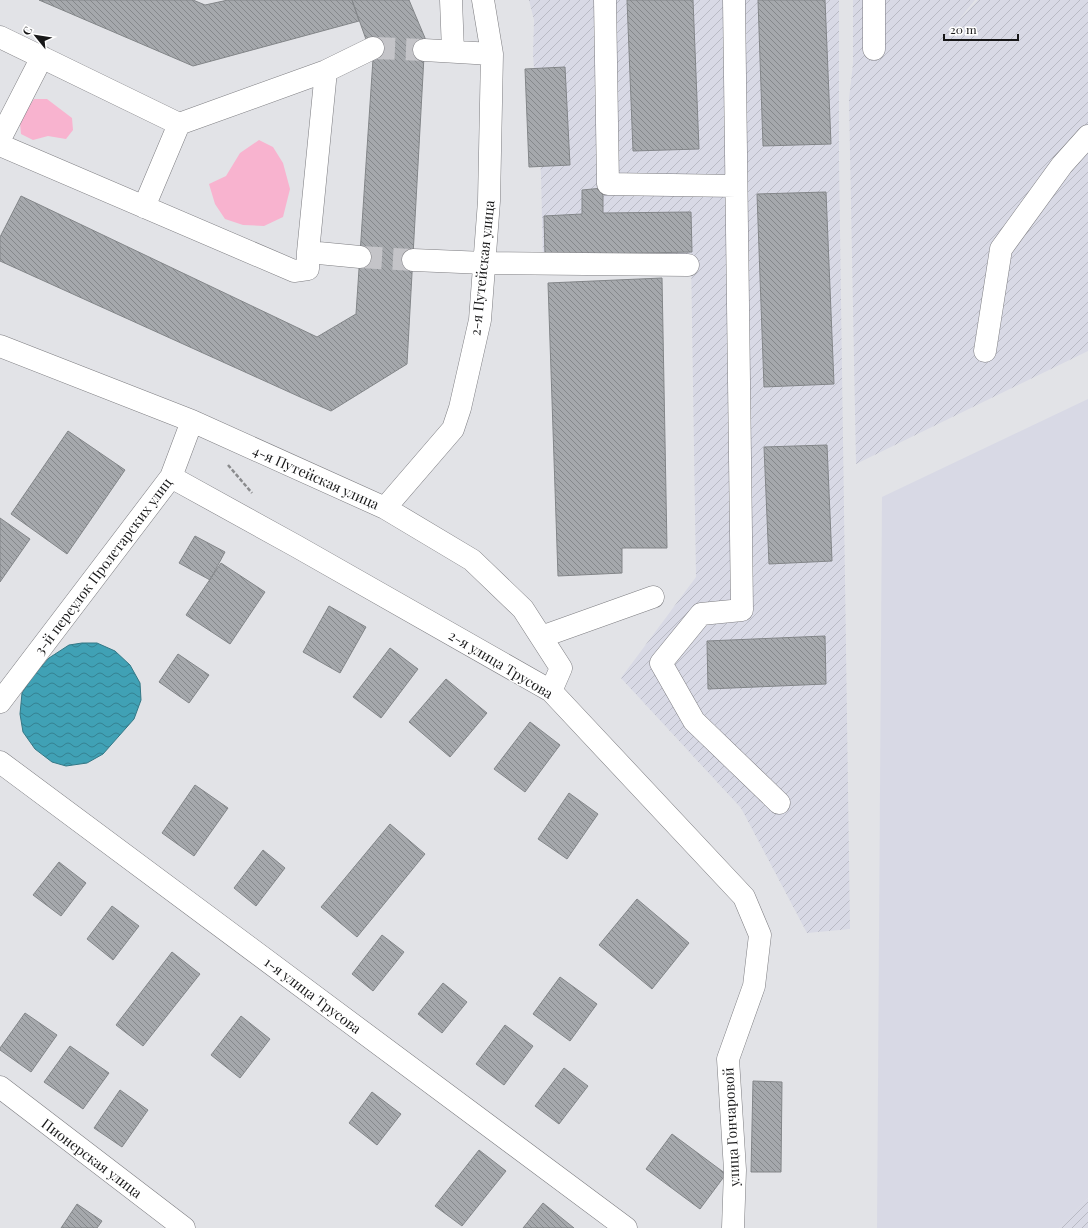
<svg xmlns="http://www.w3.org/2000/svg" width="1088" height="1228" viewBox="0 0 1088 1228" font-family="'Playfair Display',serif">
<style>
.built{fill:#d8d9e5}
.industrial{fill:url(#industrial-furrows)}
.park{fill:#f8b3cf}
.water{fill:url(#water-waves);stroke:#347886}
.building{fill:url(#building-back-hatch);stroke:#838689}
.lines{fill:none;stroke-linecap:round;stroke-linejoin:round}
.minor-tunnel{stroke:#c4c4c8;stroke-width:22;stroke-dasharray:22 11;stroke-linecap:butt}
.minor-casing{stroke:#7d7d81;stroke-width:23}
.path{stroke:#8a8b8d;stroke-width:2.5;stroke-dasharray:4 2;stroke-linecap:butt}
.minor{stroke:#fff;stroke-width:22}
.labels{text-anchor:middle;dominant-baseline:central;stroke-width:3;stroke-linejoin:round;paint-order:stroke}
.street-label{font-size:14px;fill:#171718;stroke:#fff}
</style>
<defs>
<pattern id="industrial-furrows" width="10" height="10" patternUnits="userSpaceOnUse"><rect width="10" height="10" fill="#d8d9e5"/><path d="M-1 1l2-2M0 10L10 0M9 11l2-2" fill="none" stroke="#b9bac4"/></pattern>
<pattern id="water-waves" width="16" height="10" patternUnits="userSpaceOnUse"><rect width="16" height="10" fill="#40a1b5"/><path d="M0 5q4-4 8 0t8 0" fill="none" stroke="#358292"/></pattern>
<pattern id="building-back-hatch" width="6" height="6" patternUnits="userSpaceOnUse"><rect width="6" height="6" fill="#a5a8ac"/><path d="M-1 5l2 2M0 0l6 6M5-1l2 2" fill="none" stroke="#85888b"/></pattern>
</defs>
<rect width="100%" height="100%" fill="#e2e3e7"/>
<path class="built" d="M1088 399V1198L1059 1228H877L882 497Z"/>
<path class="industrial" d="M529 0H839V159L850 929 807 933 741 808 621 678 696 577 691 256 543 260 541 174 533 54 534 20Z
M853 0H975L957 22 978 0H1088V351L856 464 849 99 853 64Z
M1088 1198V1228H1059Z"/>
<path class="park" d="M34 99H47L72 118 73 130 66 139 48 136 33 140 21 134 20 123 24 113Z
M259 140 273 147 283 163 290 189 283 217 264 226 243 225 225 219 215 204 209 184 226 176 240 153Z"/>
<path class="water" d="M82 643H97L115 651 130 665 140 683 141 700 134 719 103 754 87 763 66 766 52 762 35 749 23 732 20 714 22 693 33 676 49 658 69 645Z"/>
<path class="building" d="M39 0H193L205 5 228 0H352L359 21 193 66Z
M352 0H409L425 38 407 364 331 411 0 261V237L21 196 317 337 356 314 373 59Z
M627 0H693L699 149 633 151Z
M758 0H825L831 144 763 146Z
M565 67 570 165 529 167 525 69Z
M603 188V213L691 212 692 252 545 255 544 216 582 214V190Z
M826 192 834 384 764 387 757 194Z
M662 278 667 548H622V573L558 576 548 283Z
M68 431 125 470 67 554 11 514Z
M827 445 832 561 769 564 764 447Z
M0 518 30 539 0 582Z
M195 536 225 552 210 580 179 563Z
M221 563 265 592 230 644 186 615Z
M329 606 366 627 340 673 303 652Z
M825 636 826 684 708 689 707 641Z
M390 648 418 669 381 718 353 697Z
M178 654 209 675 189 703 159 682Z
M446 679 487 713 450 757 409 722Z
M530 722 560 745 525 792 494 769Z
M195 785 228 808 194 856 162 833Z
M569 793 598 814 567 859 538 839Z
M390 824 425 854 357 937 321 907Z
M263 850 285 868 256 906 234 888Z
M59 862 86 883 61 916 33 895Z
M637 899 689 943 652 989 599 945Z
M112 906 139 926 113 960 87 939Z
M382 935 404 952 373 991 352 974Z
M172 952 200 974 143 1046 116 1025Z
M560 977 597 1004 570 1041 533 1014Z
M443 983 467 1002 442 1033 418 1014Z
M25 1013 57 1035 31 1072 0 1050V1048Z
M241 1016 270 1039 240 1078 211 1055Z
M505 1025 533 1046 504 1085 476 1064Z
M70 1046 109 1073 83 1109 44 1082Z
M564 1068 588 1086 559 1124 535 1106Z
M753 1081 782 1082 781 1172H751Z
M120 1090 148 1110 122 1147 94 1128Z
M372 1092 401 1114 377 1145 349 1123Z
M672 1134 726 1174 700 1209 646 1169Z
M479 1150 506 1171 462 1226 435 1206Z
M543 1203 574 1228H523Z
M77 1204 102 1221 97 1228H61Z"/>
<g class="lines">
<path class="minor-tunnel" d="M373 48 424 50
M360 257 413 260"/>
<g class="minor-casing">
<path id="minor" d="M451 0 453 51
M605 0 608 184 736 186
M734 0 742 610 701 614 661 663 694 721 779 803
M874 0V49
M0 37 179 124 326 71 308 252V269L294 271 0 145
M424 50 492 54
M326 71 373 48
M0 139 42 57
M144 207 179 124
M308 252 360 257
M413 260 485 263 688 265
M0 346 192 421 385 508 472 560 523 609 561 668 551 691
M985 351 1001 249 1062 165 1088 136
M171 477 296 546 551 691 744 897 760 935 754 986 728 1059 735 1170 733 1228
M385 508 453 429 460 408 480 320 489 201 492 54 483 0
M541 637 653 597
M0 702 171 477 192 421
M0 762 626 1228
M0 1087 184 1228"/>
</g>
<path class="path" d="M228 465 252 493"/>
<use href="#minor" class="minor"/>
</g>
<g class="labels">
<g class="street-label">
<text transform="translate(482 268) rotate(-84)">2-я Путейская улица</text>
<text transform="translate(316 477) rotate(24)">4-я Путейская улица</text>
<text transform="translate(103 566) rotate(-53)">3-й переулок Пролетарских улиц</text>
<text transform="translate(501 664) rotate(31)">2-я улица Трусова</text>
<text transform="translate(313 995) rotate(37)">1-я улица Трусова</text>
<text transform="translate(731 1127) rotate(-93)">улица Гончаровой</text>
<text transform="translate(92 1158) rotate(37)">Пионерская улица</text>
</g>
</g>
<g transform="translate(36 36) rotate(300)" stroke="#ffffff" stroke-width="3" paint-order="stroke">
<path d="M0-3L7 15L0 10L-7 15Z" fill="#171718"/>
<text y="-6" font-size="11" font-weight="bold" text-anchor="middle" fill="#171718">С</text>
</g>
<path d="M944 34v6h74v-6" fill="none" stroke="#171718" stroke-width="2"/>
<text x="950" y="34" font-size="12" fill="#171718" stroke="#ffffff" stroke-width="3" paint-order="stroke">20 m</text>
</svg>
